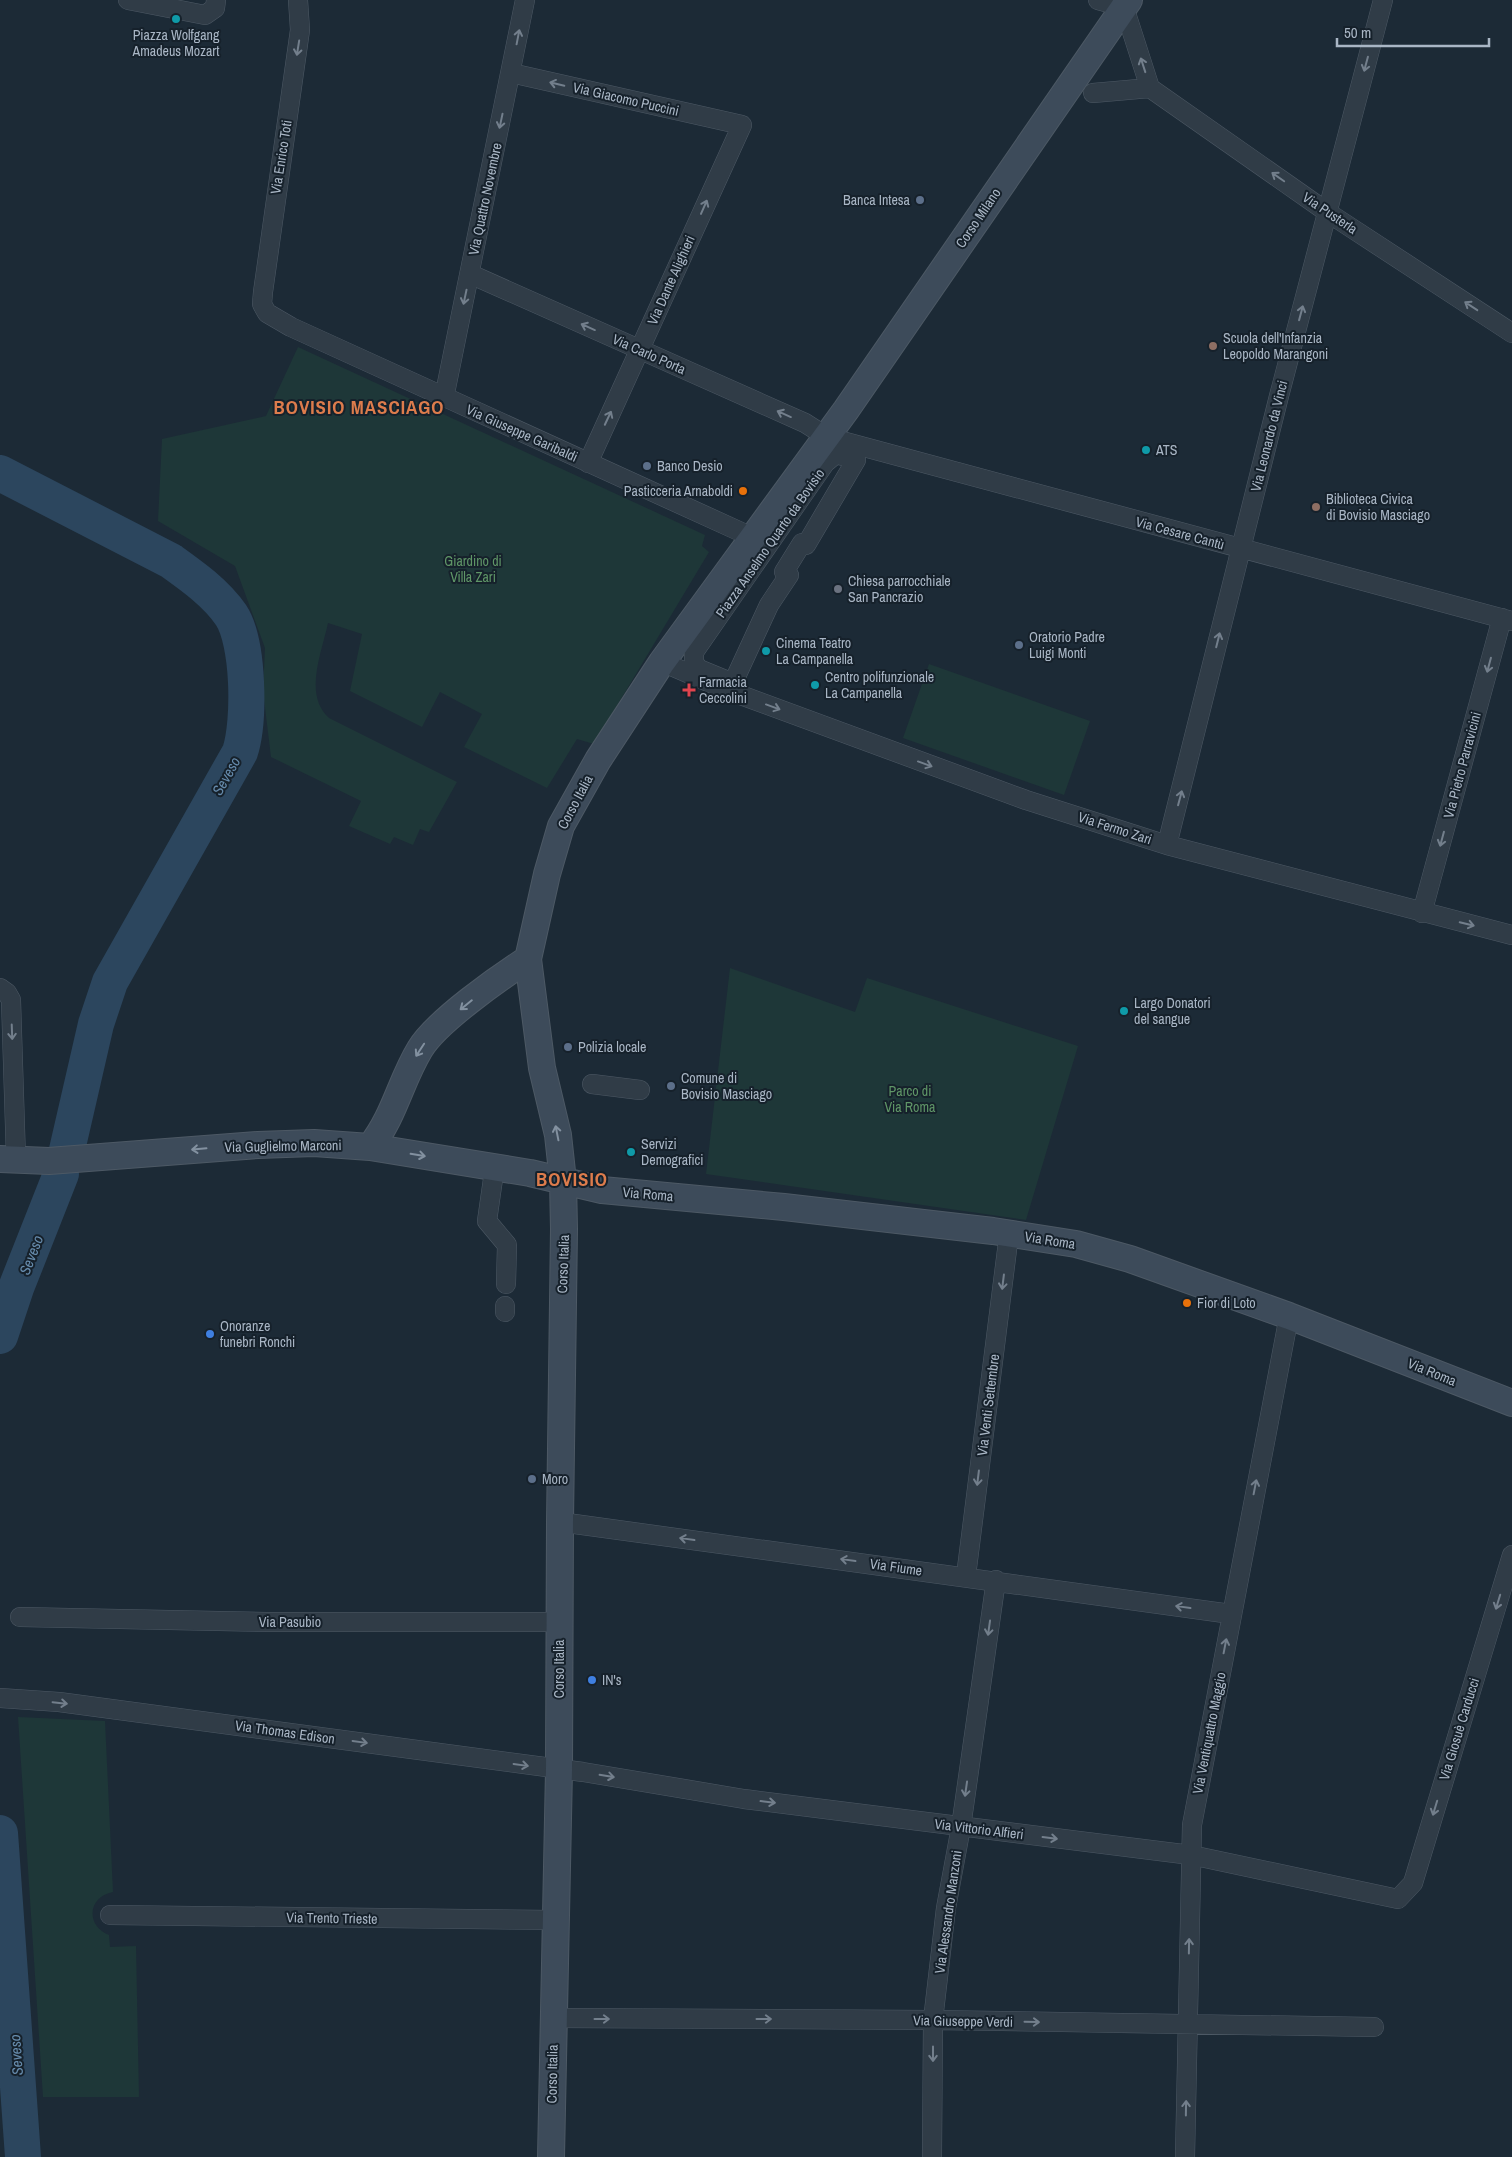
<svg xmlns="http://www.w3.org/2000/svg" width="1512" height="2157" viewBox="0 0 1512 2157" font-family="'Archivo Narrow',sans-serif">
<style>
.green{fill:#1e3738}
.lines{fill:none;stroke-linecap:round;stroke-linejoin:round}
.river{stroke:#2c465e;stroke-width:36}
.street-casing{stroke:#4d5965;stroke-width:20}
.secondary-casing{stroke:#4d5965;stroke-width:28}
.street{stroke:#303c47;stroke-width:19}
.secondary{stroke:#3d4b5a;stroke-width:26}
.oneway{stroke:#737f8c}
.oneway2{stroke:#8391a0}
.culture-dot{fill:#0f9aa8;stroke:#16212b;stroke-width:2}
.service-dot{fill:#5c6f8a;stroke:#16212b;stroke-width:2}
.education-dot{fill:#8d6e63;stroke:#16212b;stroke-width:2}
.food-dot{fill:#e8710a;stroke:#16212b;stroke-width:2}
.worship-dot{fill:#6b7280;stroke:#16212b;stroke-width:2}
.health-dot{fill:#e0444e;stroke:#16212b;stroke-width:2}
.shop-dot{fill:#3f7fe0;stroke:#16212b;stroke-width:2}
.labels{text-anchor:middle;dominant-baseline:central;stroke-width:4;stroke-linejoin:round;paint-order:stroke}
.poi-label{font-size:14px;fill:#a9b6c5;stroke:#16212b;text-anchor:start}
.street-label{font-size:14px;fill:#a9b6c5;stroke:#16212b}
.park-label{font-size:14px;fill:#5f9667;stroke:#16212b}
.water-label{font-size:15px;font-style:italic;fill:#668bac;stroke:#16212b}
.district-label{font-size:19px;font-weight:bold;letter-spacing:1px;fill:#dd7c4c;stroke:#16212b}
</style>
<rect width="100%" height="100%" fill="#1c2a36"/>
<path class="green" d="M298 347 705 535 702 546 709 552 594 744 577 739 547 788 464 747 482 714 440 692 422 727 350 691 362 634 328 623C322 652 303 695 329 718L457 782 429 832 420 829 413 845 394 837 390 844 349 826 361 801 271 757 263 691 265 648 235 566 158 521 162 439 266 416Z
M929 664 1090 721 1064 795 903 738Z
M730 968 855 1012 867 978 1078 1046 1026 1220 706 1174Z
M18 1717 105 1721 113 1892C88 1896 85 1926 109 1935L110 1947 136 1946 139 2097H43Z"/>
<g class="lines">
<path class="river" d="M0 473 171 561C192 576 216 593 231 615 249 642 250 721 240 752L110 982 96 1024 67 1150
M0 1336 16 1288 61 1174
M0 1833 23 2157"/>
<g class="street-casing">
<path id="street" d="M128 0 205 15 215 8 216 0
M298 0 300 30 263 292 262 304 267 313 291 327 752 537
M1098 0 1124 7 1150 88 1327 212 1512 333
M511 73 742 125 588 463
M1093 93 1150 88
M470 274 805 423 827 437 1512 621
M444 398 525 0
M836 454 856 460 806 545 802 543 784 572 789 575 769 605 733 683 699 669 694 663V652L825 463Z
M662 662 727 690 1026 800 1167 845 1512 935
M1167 845 1279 396 1383 0
M1422 913 1502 618
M0 988 7 993 11 1000 16 1159
M592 1084 640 1090
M493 1179 487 1221 507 1245 506 1284
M505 1312V1306
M560 1522 1231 1614
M966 1576 1009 1234
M20 1617 267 1622H559
M0 1698 59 1702 583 1772 744 1799 1191 1855 1398 1899 1413 1883 1512 1555
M110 1915 554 1920
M553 2018 933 2020 1374 2027
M932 2157 933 2020 946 1908 961 1827 996 1580
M1185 2157 1192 1825 1289 1316"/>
</g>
<g class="secondary-casing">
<path id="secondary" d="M370 1147C395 1115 400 1082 420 1049 436 1022 500 977 528 959
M0 1159 49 1161 258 1145 314 1143 370 1147 530 1173 602 1190 784 1207 993 1231 1076 1244 1130 1259 1289 1316 1512 1403
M551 2157 559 1770 560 1522 564 1229 563 1181 558 1135 542 1068 528 959 547 874 561 826 598 760 662 662 846 410 1129 0"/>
</g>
<use href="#street" class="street"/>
<use href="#secondary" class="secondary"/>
</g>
<defs><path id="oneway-shaft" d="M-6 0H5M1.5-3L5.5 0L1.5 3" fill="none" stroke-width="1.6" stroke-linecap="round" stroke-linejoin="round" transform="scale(1.25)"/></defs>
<g class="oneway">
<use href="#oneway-shaft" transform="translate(518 37) rotate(-79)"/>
<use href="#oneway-shaft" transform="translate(298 48) rotate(99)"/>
<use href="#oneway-shaft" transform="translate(1366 64) rotate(105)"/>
<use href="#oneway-shaft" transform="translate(1143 65) rotate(-108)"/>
<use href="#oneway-shaft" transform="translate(557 84) rotate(-167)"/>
<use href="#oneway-shaft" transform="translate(501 121) rotate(102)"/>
<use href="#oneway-shaft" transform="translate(1278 177) rotate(-145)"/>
<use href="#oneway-shaft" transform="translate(704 207) rotate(-66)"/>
<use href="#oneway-shaft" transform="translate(465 297) rotate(102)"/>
<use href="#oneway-shaft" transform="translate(1471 306) rotate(-147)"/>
<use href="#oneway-shaft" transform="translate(1301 313) rotate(-75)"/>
<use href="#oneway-shaft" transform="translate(588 327) rotate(-156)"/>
<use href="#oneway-shaft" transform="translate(784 414) rotate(-156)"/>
<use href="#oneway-shaft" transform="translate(608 418) rotate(-65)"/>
<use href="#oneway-shaft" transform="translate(1218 640) rotate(-76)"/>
<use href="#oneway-shaft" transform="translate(1489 665) rotate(105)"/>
<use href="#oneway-shaft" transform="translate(773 707) rotate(20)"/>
<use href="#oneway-shaft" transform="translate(925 764) rotate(20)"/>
<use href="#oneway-shaft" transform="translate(1180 798) rotate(-75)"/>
<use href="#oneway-shaft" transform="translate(1442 839) rotate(105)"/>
<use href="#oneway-shaft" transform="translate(1467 924) rotate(14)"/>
<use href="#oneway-shaft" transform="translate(12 1032) rotate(88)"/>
<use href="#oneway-shaft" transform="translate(1003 1282) rotate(97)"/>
<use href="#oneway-shaft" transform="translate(978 1478) rotate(97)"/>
<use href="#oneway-shaft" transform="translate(1255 1487) rotate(-79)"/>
<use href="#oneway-shaft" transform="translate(687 1539) rotate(-172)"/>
<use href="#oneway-shaft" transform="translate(848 1560) rotate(-172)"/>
<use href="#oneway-shaft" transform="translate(1498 1602) rotate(107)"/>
<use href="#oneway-shaft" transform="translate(1183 1607) rotate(-172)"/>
<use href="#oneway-shaft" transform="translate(989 1628) rotate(98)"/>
<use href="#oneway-shaft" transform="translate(1225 1646) rotate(-79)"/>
<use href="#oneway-shaft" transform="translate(60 1703) rotate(6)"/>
<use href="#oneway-shaft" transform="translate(360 1742) rotate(8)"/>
<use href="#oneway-shaft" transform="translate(521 1765) rotate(8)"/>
<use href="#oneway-shaft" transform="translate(607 1776) rotate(9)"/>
<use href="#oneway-shaft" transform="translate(966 1789) rotate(98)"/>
<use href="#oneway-shaft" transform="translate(768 1802) rotate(7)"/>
<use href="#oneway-shaft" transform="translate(1435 1808) rotate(107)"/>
<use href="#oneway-shaft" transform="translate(1050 1838) rotate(7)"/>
<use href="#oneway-shaft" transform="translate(1189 1946) rotate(-89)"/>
<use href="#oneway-shaft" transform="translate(602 2019)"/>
<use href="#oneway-shaft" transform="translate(764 2019)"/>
<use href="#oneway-shaft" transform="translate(1032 2022) rotate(1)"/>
<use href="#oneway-shaft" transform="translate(933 2054) rotate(90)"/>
<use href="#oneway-shaft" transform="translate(1186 2108) rotate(-89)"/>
</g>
<g class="oneway2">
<use href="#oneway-shaft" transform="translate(466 1005) rotate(141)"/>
<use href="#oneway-shaft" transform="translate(420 1050) rotate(123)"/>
<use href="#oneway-shaft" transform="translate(557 1133) rotate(-101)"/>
<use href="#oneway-shaft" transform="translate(199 1149) rotate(175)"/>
<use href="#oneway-shaft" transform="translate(418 1155) rotate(9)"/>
</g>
<g class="culture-dot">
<circle cx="176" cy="19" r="5"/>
<circle cx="1146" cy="450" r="5"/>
<circle cx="766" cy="651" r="5"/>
<circle cx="815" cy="685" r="5"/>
<circle cx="1124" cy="1011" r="5"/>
<circle cx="631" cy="1152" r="5"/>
</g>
<g class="service-dot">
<circle cx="920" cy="200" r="5"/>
<circle cx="647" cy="466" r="5"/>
<circle cx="1019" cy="645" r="5"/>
<circle cx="568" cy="1047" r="5"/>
<circle cx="671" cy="1086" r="5"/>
<circle cx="532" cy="1479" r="5"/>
</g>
<g class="education-dot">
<circle cx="1213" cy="346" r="5"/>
<circle cx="1316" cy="507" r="5"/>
</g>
<g class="food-dot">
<circle cx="743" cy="491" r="5"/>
<circle cx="1187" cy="1303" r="5"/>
</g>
<circle class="worship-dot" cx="838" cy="589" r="5"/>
<path class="health-dot" d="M686.5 682.5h5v5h5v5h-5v5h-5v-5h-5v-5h5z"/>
<g class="shop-dot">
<circle cx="210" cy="1334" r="5"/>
<circle cx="592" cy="1680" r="5"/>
</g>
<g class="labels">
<g class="poi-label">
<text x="176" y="35" text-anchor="middle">Piazza Wolfgang<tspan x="176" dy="16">Amadeus Mozart</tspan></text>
<text x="910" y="200" text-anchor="end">Banca Intesa</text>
<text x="1223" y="338">Scuola dell'Infanzia<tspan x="1223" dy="16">Leopoldo Marangoni</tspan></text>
<text x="1156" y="450">ATS</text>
<text x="657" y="466">Banco Desio</text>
<text x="733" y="491" text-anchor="end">Pasticceria Arnaboldi</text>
<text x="1326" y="499">Biblioteca Civica<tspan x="1326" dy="16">di Bovisio Masciago</tspan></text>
<text x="848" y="581">Chiesa parrocchiale<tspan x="848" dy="16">San Pancrazio</tspan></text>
<text x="1029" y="637">Oratorio Padre<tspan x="1029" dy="16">Luigi Monti</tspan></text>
<text x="776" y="643">Cinema Teatro<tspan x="776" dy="16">La Campanella</tspan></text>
<text x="825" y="677">Centro polifunzionale<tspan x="825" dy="16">La Campanella</tspan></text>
<text x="699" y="682">Farmacia<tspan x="699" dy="16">Ceccolini</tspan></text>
<text x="1134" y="1003">Largo Donatori<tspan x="1134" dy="16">del sangue</tspan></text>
<text x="578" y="1047">Polizia locale</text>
<text x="681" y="1078">Comune di<tspan x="681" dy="16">Bovisio Masciago</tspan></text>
<text x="641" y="1144">Servizi<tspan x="641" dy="16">Demografici</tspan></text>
<text x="1197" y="1303">Fior di Loto</text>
<text x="220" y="1326">Onoranze<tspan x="220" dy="16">funebri Ronchi</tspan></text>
<text x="542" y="1479">Moro</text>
<text x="602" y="1680">IN's</text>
</g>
<g class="street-label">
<text transform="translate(626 99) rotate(13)">Via Giacomo Puccini</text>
<text transform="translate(281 157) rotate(-81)">Via Enrico Toti</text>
<text transform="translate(485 199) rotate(-78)">Via Quattro Novembre</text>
<text transform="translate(1330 213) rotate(34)">Via Pusterla</text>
<text transform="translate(978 218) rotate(-56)">Corso Milano</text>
<text transform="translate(671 280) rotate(-66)">Via Dante Alighieri</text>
<text transform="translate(649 354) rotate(24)">Via Carlo Porta</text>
<text transform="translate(522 433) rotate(24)">Via Giuseppe Garibaldi</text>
<text transform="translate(1269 436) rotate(-76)">Via Leonardo da Vinci</text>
<text transform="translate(1180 533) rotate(15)">Via Cesare Cantù</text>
<text transform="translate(770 543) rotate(-55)">Piazza Anselmo Quarto da Bovisio</text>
<text transform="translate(1462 765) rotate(-75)">Via Pietro Parravicini</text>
<text transform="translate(575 802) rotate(-62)">Corso Italia</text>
<text transform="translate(1115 828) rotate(18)">Via Fermo Zari</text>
<text transform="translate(283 1146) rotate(-1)">Via Guglielmo Marconi</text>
<text transform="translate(648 1194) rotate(5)">Via Roma</text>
<text transform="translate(1050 1240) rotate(9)">Via Roma</text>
<text transform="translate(563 1264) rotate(-88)">Corso Italia</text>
<text transform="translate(1432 1372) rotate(22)">Via Roma</text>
<text transform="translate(988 1405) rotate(-83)">Via Venti Settembre</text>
<text transform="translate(896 1567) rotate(8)">Via Fiume</text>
<text x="290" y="1622">Via Pasubio</text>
<text transform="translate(559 1669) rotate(-90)">Corso Italia</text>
<text transform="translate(1459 1729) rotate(-73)">Via Giosuè Carducci</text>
<text transform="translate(285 1732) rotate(8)">Via Thomas Edison</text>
<text transform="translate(1209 1733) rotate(-79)">Via Ventiquattro Maggio</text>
<text transform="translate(979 1829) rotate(7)">Via Vittorio Alfieri</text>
<text transform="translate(948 1912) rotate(-82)">Via Alessandro Manzoni</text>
<text transform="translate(332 1918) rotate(1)">Via Trento Trieste</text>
<text transform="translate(963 2021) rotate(1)">Via Giuseppe Verdi</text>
<text transform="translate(552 2074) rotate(-89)">Corso Italia</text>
</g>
<g class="park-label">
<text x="473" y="561">Giardino di<tspan x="473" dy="16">Villa Zari</tspan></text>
<text x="910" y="1091">Parco di<tspan x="910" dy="16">Via Roma</tspan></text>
</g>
<g class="water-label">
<text transform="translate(226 776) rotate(-61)">Seveso</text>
<text transform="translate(31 1255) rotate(-69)">Seveso</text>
<text transform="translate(16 2055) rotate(-94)">Seveso</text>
</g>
<g class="district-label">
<text x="359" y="407">BOVISIO MASCIAGO</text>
<text x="572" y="1179">BOVISIO</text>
</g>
</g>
<path d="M1337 38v8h152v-8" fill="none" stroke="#a9b6c5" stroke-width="2.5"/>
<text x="1344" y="38" font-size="15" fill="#a9b6c5" stroke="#16212b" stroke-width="4" paint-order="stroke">50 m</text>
</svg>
